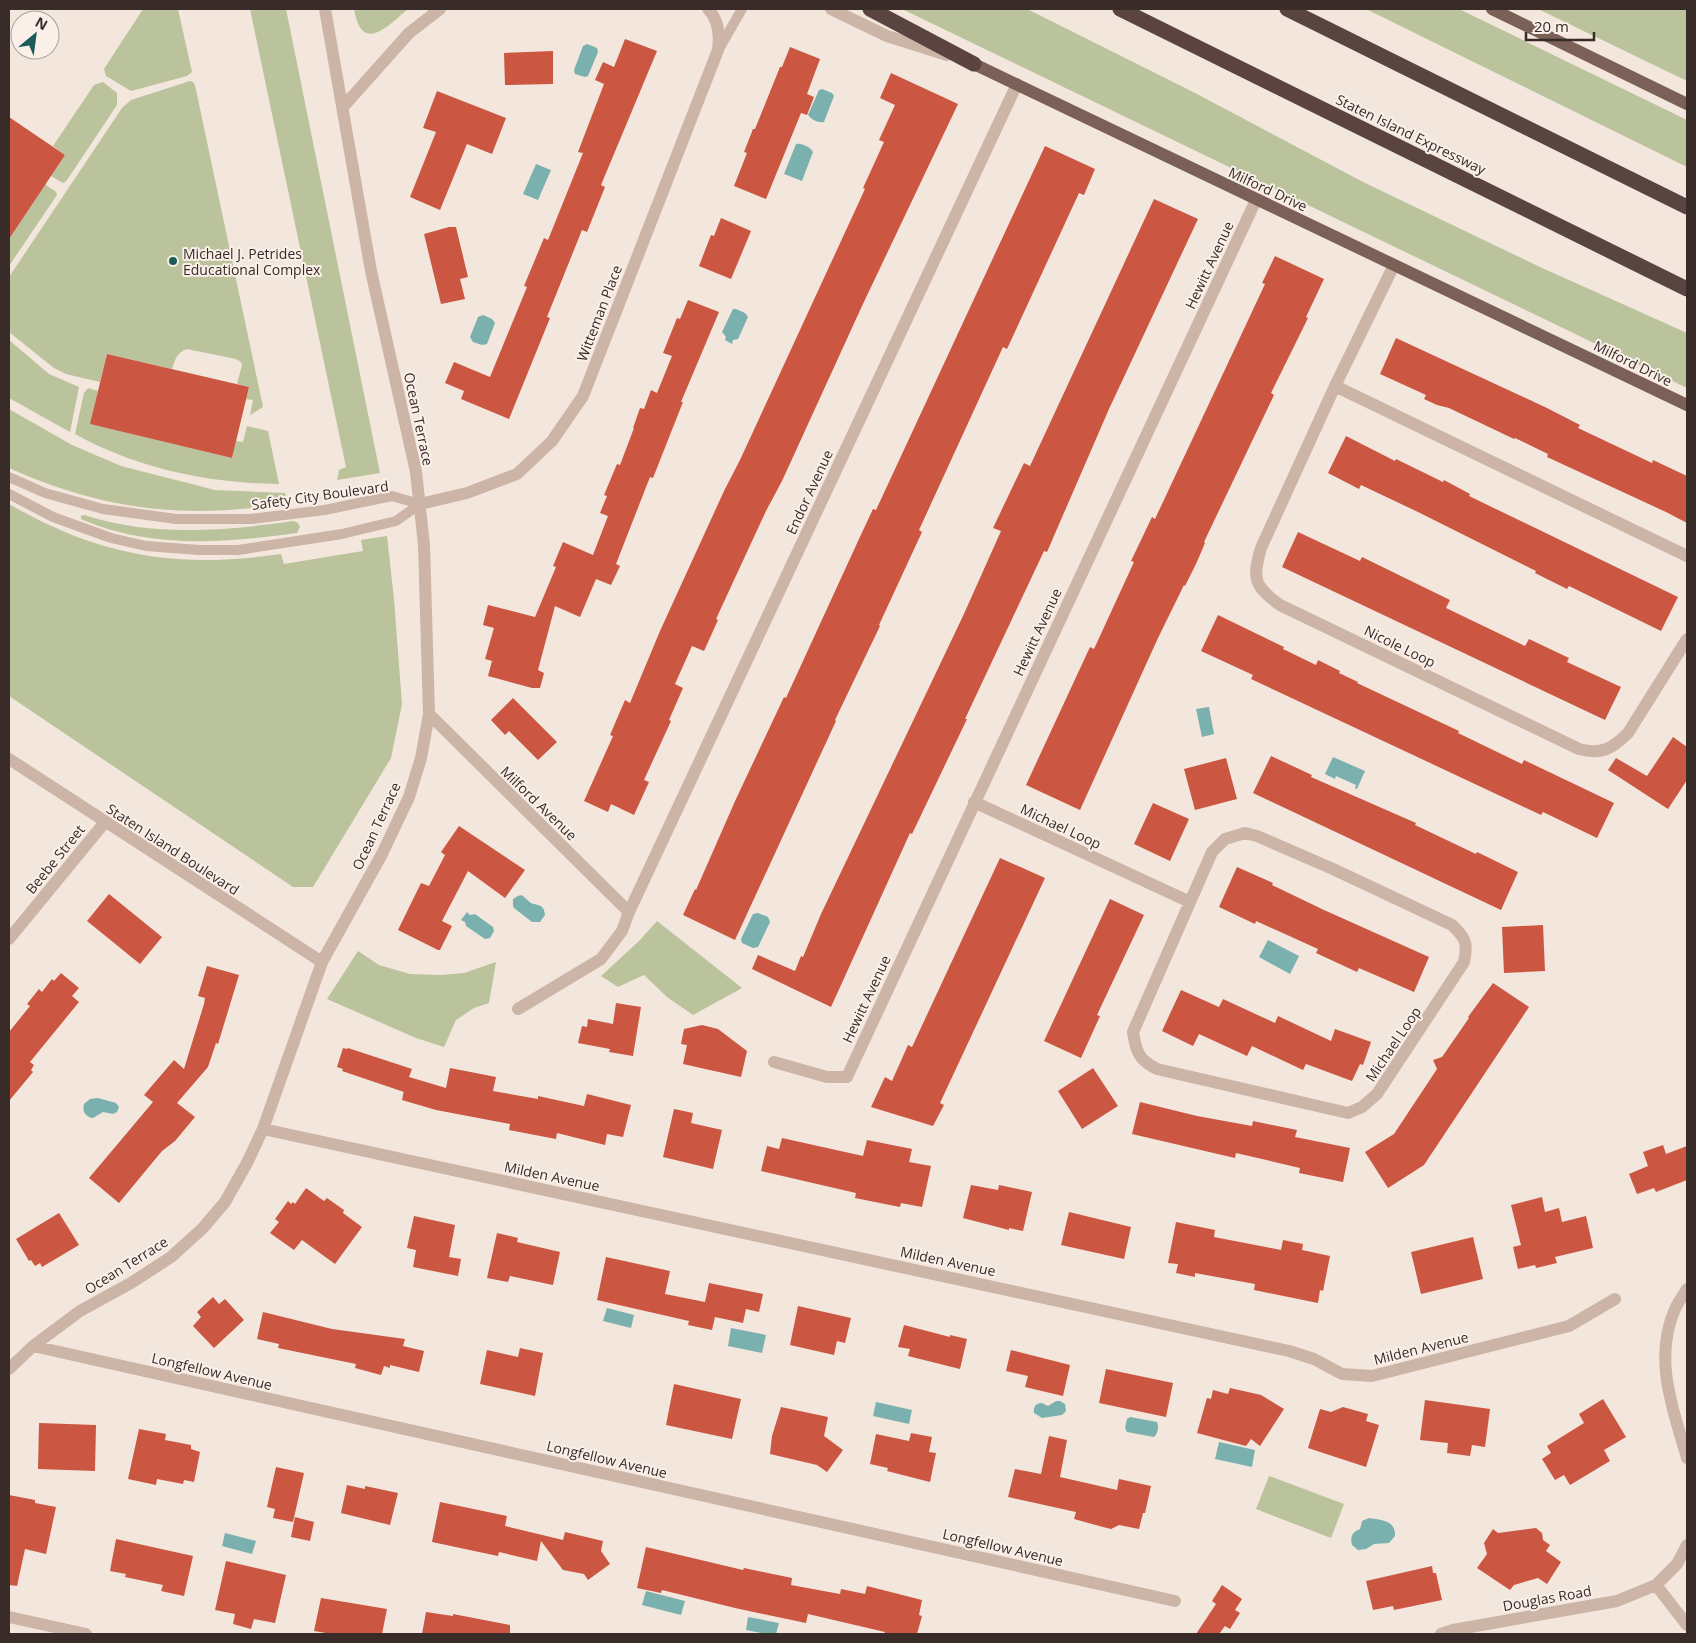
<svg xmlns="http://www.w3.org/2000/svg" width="1696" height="1643" viewBox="0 0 1696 1643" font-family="'Open Sans',sans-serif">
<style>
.green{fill:#bac39b}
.water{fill:#7ab1ae}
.building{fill:#cb5642}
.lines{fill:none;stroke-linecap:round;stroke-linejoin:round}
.service{stroke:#ccb4a7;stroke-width:10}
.minor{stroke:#ccb4a7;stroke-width:12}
.tertiary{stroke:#ccb4a7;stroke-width:12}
.primary{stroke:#7b6058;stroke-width:12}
.motorway{stroke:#59443f;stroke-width:15}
.poi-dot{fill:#1c5b59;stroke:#faf0e9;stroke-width:2}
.labels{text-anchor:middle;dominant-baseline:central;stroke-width:4;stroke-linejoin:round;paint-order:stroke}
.street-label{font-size:14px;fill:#382b28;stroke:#faf0e9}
.poi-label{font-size:14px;fill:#382b28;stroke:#faf0e9;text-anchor:start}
</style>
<rect width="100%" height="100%" fill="#f3e6dc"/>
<path class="green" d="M143 9H178L192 72 187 76 131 91 106 76 104 69Z
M250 9H286L380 473 337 480 339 470 346 467Z
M354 9H408C388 26 362 55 354 9Z
M902 9H1027L1197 94 1363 182 1540 267 1687 333V388Z
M1366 9H1459L1687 120V167Z
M1538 9H1687V81Z
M190 81 193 82 195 85 263 407 250 415 253 400 246 399 249 387 237 384 242 365 241 362 236 359 187 349C177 352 175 360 172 369L107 354 100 382 66 374 54 368 9 332V277L122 108 131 100Z
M103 82 117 93V105L67 180 64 183 61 182 51 176 65 155 53 146 94 85Z
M45 184 56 192 57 195 9 266V239Z
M9 340 49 374 79 387 70 432 9 398Z
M88 388 98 391 91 424 232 458 236 441 243 442 247 426 268 431 279 484C208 483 138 469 75 434L84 393Z
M9 409 72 445 121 466 215 490 285 493 287 503C187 520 102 510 9 468Z
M9 504C101 557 177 569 281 554L284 564 363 551 361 540 387 536 394 599 402 704 391 758 313 887H293L9 696Z
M84 515C152 537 224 531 294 521L298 523 300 527 297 533C225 543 149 549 81 519V516Z
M657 921 742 988 693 1015 667 997 644 975 618 987 601 976 639 941Z
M358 951 379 965 410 974 440 975 464 973 496 962 489 1003 474 1008 456 1020 444 1047 416 1038 327 999Z
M1269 1476 1344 1504 1331 1538 1256 1509Z"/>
<path class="water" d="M587 44 597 48 598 52 588 76 585 77 575 74 574 70 583 46Z
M822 89 832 93 834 96 824 122C818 123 812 120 808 115L819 90Z
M796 144C802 143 810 147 813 152L802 181 784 174Z
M536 164 551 170 538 200 523 194Z
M733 309H736L745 313 748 317 738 339 733 340 732 344 725 340 726 337 722 332Z
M483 315 492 319 495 323 487 344 482 345 473 342 470 337 478 317Z
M1209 707 1214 734 1202 737 1196 709Z
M1333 757 1365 771 1357 789 1355 788 1356 785 1336 776 1335 779 1325 774Z
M521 895C525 897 528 901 531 903 539 906 544 904 545 915L540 922H532L514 908 513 906V899L518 896Z
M467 912 470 915 475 914 493 927 494 931 490 938 485 939 466 926 465 922 461 920Z
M758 913 768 917 770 922 758 947 753 948 742 943 741 939 753 914Z
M1268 940 1299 956 1290 974 1259 957Z
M98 1098 116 1103 119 1107 117 1112 113 1114 103 1112 93 1118C85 1117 82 1111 84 1104L90 1099Z
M607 1308 634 1315 631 1328 603 1321Z
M731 1328 766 1335 762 1353 728 1346Z
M1056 1401H1060L1065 1404 1066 1411 1062 1415 1042 1418 1034 1413C1033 1407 1036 1403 1042 1403L1048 1406Z
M876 1402 912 1410 909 1424 873 1416Z
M1130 1417 1157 1422C1159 1427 1158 1433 1154 1437L1127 1432 1125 1428 1127 1419Z
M1219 1442 1255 1450 1252 1467 1215 1459Z
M1369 1518C1381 1520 1396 1520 1395 1536L1389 1543 1374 1544 1366 1549 1358 1550 1352 1545C1350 1537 1352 1532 1360 1529L1362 1521Z
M225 1533 256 1541 252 1554 222 1546Z
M646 1591 685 1601 681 1615 642 1605Z
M748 1617 779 1623 776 1634H767L746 1630Z"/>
<path class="building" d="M625 39 657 51 601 185 605 187 587 232 582 230 547 317 550 318 509 419 461 399 464 391 445 383 454 362 490 377 527 287 524 286 544 238 548 240 583 153 578 152 604 84 595 80 603 62 614 67Z
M790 47 820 59 807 94 814 97 807 115 801 113 766 199 734 186 747 153 744 152 753 129H755L780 67H782Z
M553 51V84L505 85 504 53Z
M891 73 958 104 862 306 782 481 766 511 716 619 718 620 704 651 692 646 675 684 683 688 669 720 671 721 644 780 649 782 634 815 611 804 608 812 584 801 613 736 610 735 625 700 630 703 660 631 724 491 740 460 865 189 863 188 884 142 879 140 895 105 880 98Z
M437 91 506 118 492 154 467 144 440 210 410 197 436 132 423 128Z
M9 117 65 155 9 239Z
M1045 146 1095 169 1084 195 1079 193 1007 349 1003 347 919 530 922 532 879 625 880 626 835 720 836 721 735 940 683 915 695 889 696 890 736 799 784 697 786 698 859 539 873 509 876 510Z
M1154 199 1198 219 1109 409 1047 552 1044 551 965 719H967L912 834 910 833 831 1007 752 969 758 955 795 971 801 956 803 957 821 914 963 616 1001 531 993 528 1024 463 1030 466Z
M721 218 751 231 731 279 699 266 711 235 714 236Z
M449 227H456L468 277 460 279 465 299 441 304 424 234Z
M1275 256 1324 279 1306 317 1308 318 1271 393 1274 395 1204 542 1205 543 1196 564 1185 586 1184 585 1158 638 1080 810 1026 785 1090 647 1094 649 1134 562 1131 561 1152 517 1155 519 1265 284 1262 283Z
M688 300 719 312 681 402H683L653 478 650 477 616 564 620 566 611 585 596 579 580 617 555 606 538 670 544 673 540 688H532L488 676 492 661 485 659 494 628 483 625 488 605 535 617 556 567 553 566 563 542 593 555 608 516 600 513 607 496 604 495 617 464 620 465 634 428H633L640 408 644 409 651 390 657 393 672 356 663 353 677 318 680 319Z
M1396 338 1547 408 1580 425 1578 428 1652 463 1653 460 1687 476V523L1666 512 1547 457 1548 454 1515 438 1514 439 1449 408 1437 405 1424 399 1426 395 1380 374Z
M107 354 249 387 232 458 90 424Z
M1346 436 1395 461 1396 459 1443 482 1444 480 1470 494 1469 496 1678 597 1661 631 1569 586 1567 589 1535 573 1536 571 1418 512 1361 485 1359 489 1328 473Z
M1298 532 1360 561 1362 557 1450 600 1446 608 1525 646 1529 639 1569 658 1567 662 1621 687 1605 720 1282 567Z
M1218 615 1284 647 1283 649 1316 665 1318 660 1340 671 1339 673 1358 682 1357 683 1459 731 1458 733 1522 764 1524 760 1614 803 1597 838 1543 812 1541 815 1283 694 1251 679 1253 675 1201 651Z
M513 698 557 742 538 760 509 731 505 735 491 720Z
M1673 737 1687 747V780L1668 809 1608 770 1616 758 1647 776Z
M1271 756 1312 775 1311 777 1416 823 1415 825 1476 854 1477 852 1518 872 1501 910 1253 793Z
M1226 758 1237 799 1195 810 1184 769Z
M1153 803 1189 819 1170 861 1134 844Z
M459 826 525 870 505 898 468 871 442 921 452 926 440 950H438L398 930 421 883 429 886 445 855 441 852Z
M1000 858 1045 878 940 1103 944 1105 933 1126 871 1107 885 1077 892 1081 908 1045 912 1047Z
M1237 867 1273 883 1272 885 1324 910 1429 957 1414 992 1359 968 1357 972 1316 953 1318 949 1256 921 1255 924 1219 907Z
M109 894 162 937 140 964 87 921Z
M1110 899 1144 915 1097 1015 1100 1016 1081 1058 1044 1041Z
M1543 925 1545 971 1504 973 1502 927Z
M207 966 239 975 218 1044 216 1043 208 1067 177 1103 195 1117 175 1141 162 1151 119 1203 89 1178 153 1102 144 1095 174 1060 184 1069 204 1004 205 998 198 996Z
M61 973 79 988 72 996 79 1002 30 1062 34 1065 31 1070 33 1072 9 1101V1032L30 1006 27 1004 39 989 42 992 52 979 54 981Z
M1493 983 1529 1007 1424 1165 1388 1188 1365 1152 1394 1134 1437 1069 1433 1060 1442 1057 1469 1018 1468 1017Z
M1181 990 1219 1007 1223 999 1275 1023 1278 1016 1331 1041 1335 1029 1371 1042 1363 1065 1360 1064 1352 1081 1306 1064 1303 1070 1252 1046 1247 1056 1199 1034 1193 1046 1162 1031Z
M616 1003 641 1007 633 1056 609 1052 610 1049 578 1043 582 1026 587 1027 588 1019 613 1024Z
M702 1025 718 1029 747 1051 741 1077 683 1064 687 1045 681 1044 684 1029Z
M343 1048 347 1049 348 1048 412 1069 409 1077 446 1088 450 1068 496 1077 493 1091 538 1099V1096L584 1106 587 1094 631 1105 623 1137 607 1134 605 1145 557 1133 556 1139 509 1130 510 1124 436 1110 402 1100 404 1090V1092L342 1071 343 1069 337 1067Z
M1093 1068 1118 1106 1082 1129 1058 1091Z
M1140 1102 1197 1116 1252 1126 1253 1121 1297 1130 1295 1137 1350 1148 1343 1182 1299 1173 1300 1168 1262 1159 1236 1153 1235 1158 1132 1134Z
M674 1109 693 1113 691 1123 722 1130 713 1169 663 1157Z
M782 1138 863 1156 867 1140 912 1149 909 1162 931 1166 922 1207 901 1203 900 1207 855 1198 856 1193 761 1171 767 1146 779 1149Z
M1663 1145 1666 1154 1687 1146V1180L1656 1192 1654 1188 1637 1194 1629 1174 1648 1166 1643 1152Z
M971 1185 998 1190 999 1185 1032 1192 1023 1231 1009 1228V1230L963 1218Z
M306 1188 324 1201 327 1198 344 1210 343 1213 362 1227 335 1264 302 1240 294 1250 270 1233 279 1222 275 1219 288 1201 291 1204 293 1202 295 1204Z
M1542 1197 1545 1212 1559 1208 1562 1222 1586 1216 1593 1248 1555 1257 1557 1263 1536 1268 1535 1265 1518 1269 1513 1247 1521 1245 1511 1205Z
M1069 1212 1131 1227 1124 1259 1061 1245Z
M59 1213 79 1245 42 1267 40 1263 35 1266 31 1260 29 1261 16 1239Z
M414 1216 455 1225 449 1257 461 1259 458 1276 413 1267 416 1250 407 1248Z
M1176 1222 1215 1230 1214 1237 1281 1250 1283 1240 1303 1244 1302 1250 1330 1256 1323 1291 1320 1290 1318 1303 1254 1290 1255 1284 1195 1273V1277L1176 1273 1178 1264 1168 1263Z
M497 1233 518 1238 517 1242 560 1252 553 1285 510 1276 508 1282 487 1278Z
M1473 1237 1483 1279 1421 1294 1411 1252Z
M606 1257 670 1271 665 1294 705 1302 709 1283 763 1294 759 1312 746 1309 743 1323 715 1317 712 1330 688 1325 689 1321 597 1300Z
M213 1297 219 1304 225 1299 244 1320 214 1348 193 1326 201 1317 197 1312Z
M798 1306 851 1318 845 1343 837 1341 834 1355 790 1345Z
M263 1312 332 1329 405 1339 403 1346 424 1351 419 1372 390 1365V1368L384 1366 381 1375 355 1368 356 1364 278 1348 279 1344 257 1339Z
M904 1325 950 1337V1335L967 1339 960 1369 908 1356 910 1349 898 1347Z
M520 1348 543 1353 535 1396 480 1384 487 1350 518 1357Z
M1011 1350 1070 1365 1063 1396 1025 1387 1028 1376 1006 1371Z
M1106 1369 1173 1383 1166 1417 1099 1403Z
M674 1384 741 1399 732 1439 666 1425Z
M1230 1388 1261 1395 1284 1409 1260 1446 1251 1439 1246 1446 1197 1433 1207 1398 1211 1399 1213 1390 1228 1394Z
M1603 1399 1626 1437 1604 1450 1610 1461 1570 1485 1564 1475 1555 1480 1542 1459 1551 1453 1547 1446 1584 1423 1579 1414Z
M1425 1400 1490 1409 1485 1447 1472 1445 1470 1456 1447 1453 1448 1443 1420 1440Z
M781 1407 828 1417 824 1436 843 1450 827 1472 817 1465 770 1454 772 1436Z
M1343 1407 1368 1414 1366 1421 1379 1425 1366 1467 1308 1448 1320 1409 1331 1412Z
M39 1423 96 1425 95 1471 38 1469Z
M139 1429 166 1434 165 1440 191 1445V1449L200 1452 194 1482 184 1480 183 1484 157 1479 156 1485 128 1479Z
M911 1433 932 1437 929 1452 936 1453 930 1482 887 1471 888 1468 870 1464 876 1434 909 1441Z
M1049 1436 1067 1440 1060 1477 1117 1490 1119 1479 1151 1486 1145 1513H1143L1139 1529 1119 1525 1111 1529 1103 1527 1074 1519 1076 1512 1008 1497 1015 1469 1041 1474Z
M276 1467 304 1473 293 1522 273 1518 275 1509 267 1507Z
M347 1485 365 1489V1486L398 1493 390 1525 341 1513Z
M9 1495 35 1500V1503L56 1507 46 1554 25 1549 17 1586 9 1585Z
M440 1502 507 1516 505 1526 563 1540 565 1532 603 1541 601 1551 610 1564 588 1580 584 1574 563 1570 541 1541 537 1561 499 1552 498 1556 432 1542Z
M295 1517 314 1522 310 1541 291 1537Z
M1536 1528 1542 1533 1543 1540 1550 1545 1546 1551 1561 1562 1547 1584 1538 1578 1514 1585 1510 1590 1477 1568 1487 1554 1484 1543 1493 1529 1498 1533Z
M116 1539 193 1556 184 1596 161 1591 163 1585 125 1577 126 1574 110 1571Z
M646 1547 743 1570 744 1568 792 1578 791 1585 840 1594 841 1589 865 1594 867 1586 922 1600 919 1615 922 1616 917 1634H884L885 1632 808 1614 806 1623 735 1608 662 1590 661 1593 637 1588Z
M226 1561 286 1575 275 1623 254 1619 251 1629 233 1624 235 1614 215 1610Z
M1432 1566 1433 1573H1436L1442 1600 1394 1610 1393 1606 1373 1610 1366 1581Z
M1222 1585 1242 1599 1235 1610 1240 1613 1230 1629 1225 1626 1219 1634H1196L1216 1604 1212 1601Z
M321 1598 387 1609 382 1634H332L314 1631Z
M426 1612 453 1616V1614L510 1625V1634H422Z"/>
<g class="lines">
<path class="service" d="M719 49 742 9
M9 477 45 493 103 509 176 519H251L325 510 392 496 420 504
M9 494 53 517 111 538 146 546 199 550H238L342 534 396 521 420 504"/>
<path class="minor" d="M343 107 409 33 440 9
M1335 386 1394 265
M420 504 467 493 517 474 552 441 583 396 718 50C720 35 719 20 708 9
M1687 556 1335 386 1261 548C1252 579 1254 586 1280 605L1579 749C1601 755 1612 749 1628 733L1687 639
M429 714 629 912
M9 759 322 962
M974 802 1190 902
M1245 833 1257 836 1333 869 1452 925C1466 938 1468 944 1464 962L1377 1094 1362 1107 1348 1113 1157 1069C1139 1060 1136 1052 1133 1032L1212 852 1225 839Z
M9 939 105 822
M518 1009 601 959 622 931 629 912 1017 84
M774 1062 827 1077H847L1256 200
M263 1129 1289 1351 1314 1359 1342 1374 1372 1376 1569 1326 1615 1299
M1687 1289C1683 1296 1678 1302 1675 1309 1653 1359 1673 1409 1687 1458
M33 1346 1175 1601
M9 1369 33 1346 80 1311 131 1283 171 1257 203 1228 225 1202 247 1163 263 1129 322 962 382 854 409 797 421 758 429 714 424 545 416 472 371 271 325 9
M1656 1585 1687 1625
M9 1617 86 1634
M1441 1634 1453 1630 1617 1601 1656 1585 1677 1564 1687 1545"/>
<path class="tertiary" d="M831 9 887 36 947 55"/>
<path class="primary" d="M1492 9 1687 104
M974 64 1687 405"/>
<path class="motorway" d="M870 9 974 64
M1120 9 1687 289
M1287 9 1687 207"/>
</g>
<circle class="poi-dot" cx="173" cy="261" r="5"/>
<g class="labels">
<g class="street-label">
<text transform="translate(1411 134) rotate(26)">Staten Island Expressway</text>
<text transform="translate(1268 189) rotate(25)">Milford Drive</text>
<text transform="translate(1209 265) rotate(-65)">Hewitt Avenue</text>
<text transform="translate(599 313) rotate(-69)">Witteman Place</text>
<text transform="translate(1633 363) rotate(26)">Milford Drive</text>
<text transform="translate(419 419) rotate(78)">Ocean Terrace</text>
<text transform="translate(809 492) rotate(-65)">Endor Avenue</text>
<text transform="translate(320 495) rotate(-8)">Safety City Boulevard</text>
<text transform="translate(1037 632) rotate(-65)">Hewitt Avenue</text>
<text transform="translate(1400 646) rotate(26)">Nicole Loop</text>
<text transform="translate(539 803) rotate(44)">Milford Avenue</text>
<text transform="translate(376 826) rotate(-65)">Ocean Terrace</text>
<text transform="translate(1061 826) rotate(25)">Michael Loop</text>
<text transform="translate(173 849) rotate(33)">Staten Island Boulevard</text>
<text transform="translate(55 859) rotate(-51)">Beebe Street</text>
<text transform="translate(866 999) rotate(-65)">Hewitt Avenue</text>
<text transform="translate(1393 1044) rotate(-56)">Michael Loop</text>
<text transform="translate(552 1176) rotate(12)">Milden Avenue</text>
<text transform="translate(948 1261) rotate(12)">Milden Avenue</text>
<text transform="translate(126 1265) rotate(-32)">Ocean Terrace</text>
<text transform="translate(1421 1348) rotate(-14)">Milden Avenue</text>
<text transform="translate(212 1371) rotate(13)">Longfellow Avenue</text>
<text transform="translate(607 1459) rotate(13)">Longfellow Avenue</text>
<text transform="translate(1003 1547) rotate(13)">Longfellow Avenue</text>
<text transform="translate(1547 1598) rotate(-10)">Douglas Road</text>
</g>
<g class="poi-label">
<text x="183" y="253">Michael J. Petrides<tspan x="183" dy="16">Educational Complex</tspan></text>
</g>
</g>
<rect width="1696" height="1643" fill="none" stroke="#382b28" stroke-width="20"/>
<g transform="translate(35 35) rotate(29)"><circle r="24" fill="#faf0e9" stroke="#aca19c"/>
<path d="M0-4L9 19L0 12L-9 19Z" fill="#1c5b59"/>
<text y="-8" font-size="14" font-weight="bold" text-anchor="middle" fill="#382b28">N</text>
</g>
<path d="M1526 32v8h68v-8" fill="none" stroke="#382b28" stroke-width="2.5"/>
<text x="1534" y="32" font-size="15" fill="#382b28" stroke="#faf0e9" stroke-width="4" paint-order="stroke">20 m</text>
</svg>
